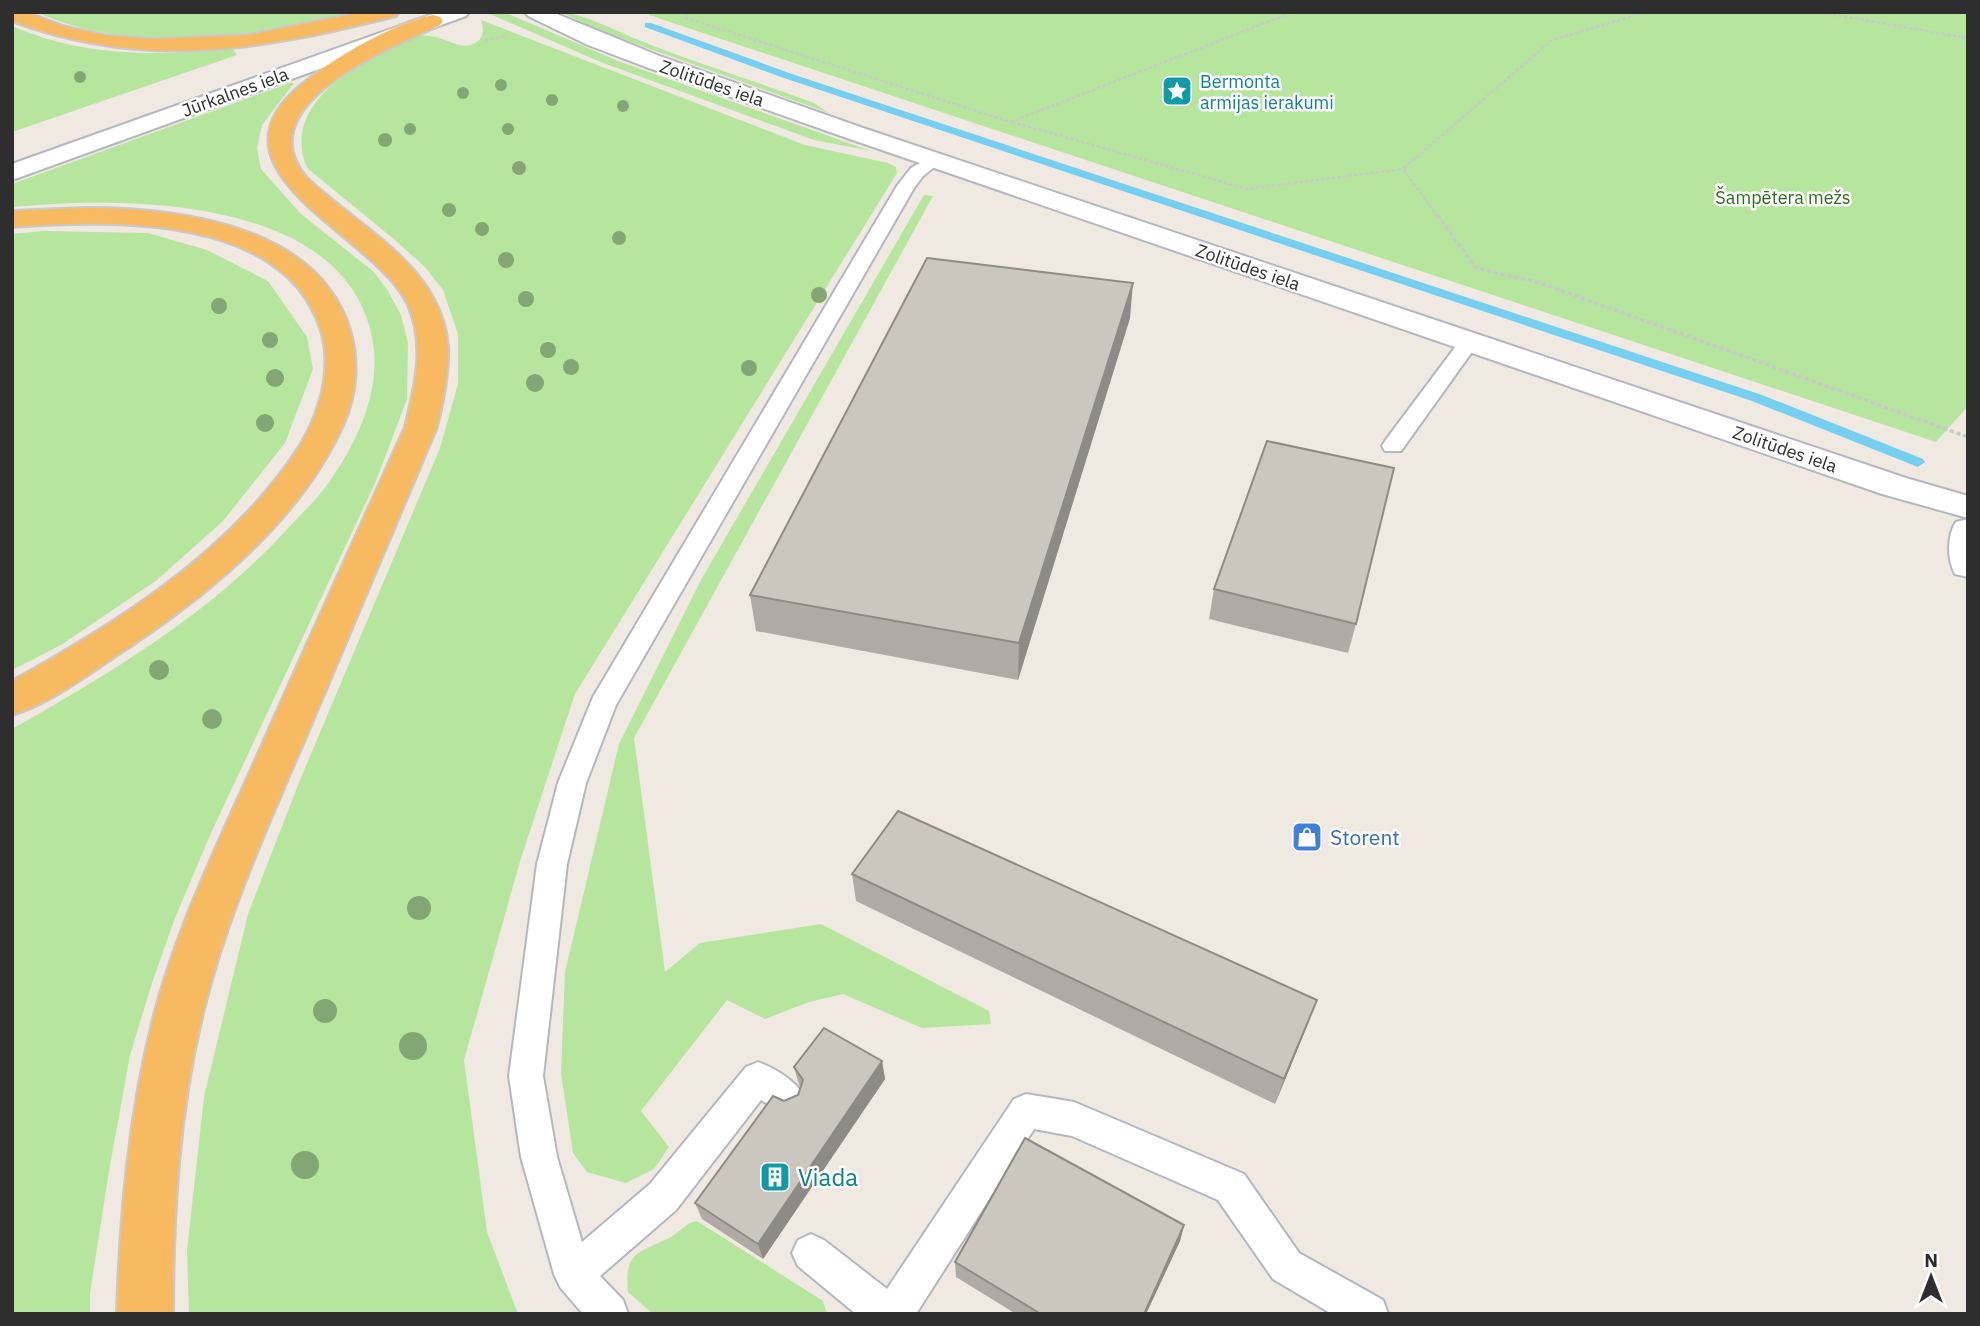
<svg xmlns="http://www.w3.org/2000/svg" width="1980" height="1326" viewBox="0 0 1980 1326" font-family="'IBM Plex Sans',sans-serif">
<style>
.green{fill:#b6e59e}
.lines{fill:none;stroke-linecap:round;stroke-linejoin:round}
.stream{fill:#75cff0;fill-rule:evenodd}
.service-casing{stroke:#b4b7c1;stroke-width:4}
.minor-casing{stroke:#b4b7c1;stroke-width:4}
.tertiary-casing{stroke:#b4b7c1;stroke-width:4}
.trunk-casing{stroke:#c9c9c9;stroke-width:4}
.path-far1{stroke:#c9c9c9;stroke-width:2.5;stroke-dasharray:3.5 2;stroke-linecap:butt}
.path{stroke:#c9c9c9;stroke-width:3.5;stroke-dasharray:4.5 2.5;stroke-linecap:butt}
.service{fill:#fff;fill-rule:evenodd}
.minor{fill:#fff;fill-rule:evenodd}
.tertiary{fill:#fff;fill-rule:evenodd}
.trunk{fill:#f8ba60;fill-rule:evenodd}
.tree{fill:#84a574}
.wall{fill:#afaba4}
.shaded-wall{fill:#8e8b86}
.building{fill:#cbc7bf;stroke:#8e8b86;stroke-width:2}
.labels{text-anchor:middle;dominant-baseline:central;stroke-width:5;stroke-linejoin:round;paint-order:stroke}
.far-culture-label{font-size:18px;fill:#0d838f;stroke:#fff;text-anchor:start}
.far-street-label{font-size:18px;fill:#2e2e2e;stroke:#fff}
.far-park-label{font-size:18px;fill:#2c6e1b;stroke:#fff}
.shop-label{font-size:21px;fill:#366cbe;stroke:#fff;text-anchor:start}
.near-culture-label{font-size:24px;fill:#0d838f;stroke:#fff;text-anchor:start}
</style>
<rect width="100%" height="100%" fill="#efe9e1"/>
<path class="green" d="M36 12H364C256 35 140 58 36 12Z
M495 12H504L618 61 871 151 814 140 598 61 490 14Z
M561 12C580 12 625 35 646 43 702 65 758 82 814 103L829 113 600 31Z
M652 12H1968V406L1936 442 649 15Z
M481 20 805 145 888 163 896 167 897 173 575 694 521 858 464 1060 487 1232 518 1314H189L187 1250 204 1097 248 914 300 780 440 448 458 384V334L443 290 425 267 395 240 307 168C284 113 337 76 380 54 392 48 406 39 419 36 440 33 455 49 470 45 483 42 485 31 481 20Z
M12 26C82 57 158 56 233 49L237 55 12 132Z
M290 83H294L262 125 257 148 261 169 301 214 374 272 388 291 401 315 408 343 407 399 376 481 211 833 175 918 152 983 130 1055 109 1171 90 1293V1314H12V729C114 671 213 612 292 524 304 511 317 499 327 485 356 445 381 393 373 343 350 195 124 196 12 207V184Z
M924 195 933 196 634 738 665 972 700 943 821 924 989 1011 991 1024 922 1028 843 994 809 1002 765 1019 727 1000 641 1111 669 1147 654 1169 626 1183 587 1172 573 1153 561 1073 565 972 619 744 701 580Z
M43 231 148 233 207 250 268 281 307 337 313 369 285 443 223 521 157 580 61 645 12 670V234Z
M697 1221 823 1301 827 1314H653L628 1292C624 1251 639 1253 669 1238 679 1233 685 1223 697 1221Z"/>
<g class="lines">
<path class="stream" d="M645 23H651L792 74 1762 395 1923 459 1925 462 1918 467 1913 465 1752 401 784 78 645 27Z"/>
<g class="service-casing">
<path id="service" d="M935 155 943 160 923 176 914 188 616 705 586 783 567 864 543 1076 557 1157 582 1242 650 1184 746 1067 758 1062C776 1069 797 1081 805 1099L800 1111 788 1116 761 1100 676 1210 600 1276 623 1300 628 1314H583L560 1287 554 1274 521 1157 509 1076 537 864 558 783 593 697 897 186 911 168Z
M1469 336 1476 338 1479 342 1401 451H1385L1382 446 1385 441 1462 338Z
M1026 1094 1074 1102 1244 1174 1299 1253 1383 1300 1388 1314H1332L1273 1279 1218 1200 1072 1136 1034 1129 916 1314H856L798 1266 792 1253 798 1240 811 1234 824 1240 887 1289 1014 1099Z"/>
</g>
<g class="minor-casing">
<path id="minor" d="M1968 519V577L1955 574C1947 560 1947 535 1956 522Z"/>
</g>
<g class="tertiary-casing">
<path id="tertiary" d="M439 12H469L466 16 12 180V164Z
M525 12H552L662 57 863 128 1906 478 1968 496V518L1882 494 847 138 646 67 588 45 528 16Z"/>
</g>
<g class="trunk-casing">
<path id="trunk" d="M12 12H26L63 26 104 35 152 39 248 35 363 12H399L396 16C261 50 147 71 12 21Z
M433 15 440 17 443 21 440 25C392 47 244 105 307 178 359 228 442 266 448 347 449 374 443 401 437 427 394 528 352 629 309 730 269 823 227 915 203 1013 179 1112 173 1213 173 1314H117C120 1213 129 1113 154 1015 177 928 216 847 253 765 303 652 354 539 405 427 415 386 426 343 407 303 374 234 195 171 302 84 337 56 390 25 433 15Z
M86 208C179 208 318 225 350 330 359 360 357 394 344 423 303 517 214 590 131 646 94 670 54 702 12 715V681C115 624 222 557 291 459 316 424 333 377 322 334 288 213 111 220 12 227V211Z"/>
</g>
<path class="path-far1" d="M687 12 686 18 1011 122 1293 12
M1817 12 1968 38
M485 40 507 36
M1012 122 1247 189 1403 169
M1438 217 1403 169 1552 40 1647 12"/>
<path class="path" d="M1437 215 1476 268 1540 283 1968 437"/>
<use href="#service" class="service"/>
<use href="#minor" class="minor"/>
<use href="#tertiary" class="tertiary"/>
<use href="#trunk" class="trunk"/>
</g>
<g class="tree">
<circle cx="80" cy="77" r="6"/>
<circle cx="501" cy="85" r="6"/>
<circle cx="463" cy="93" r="6"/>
<circle cx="552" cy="100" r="6"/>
<circle cx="623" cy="106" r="6"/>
<circle cx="410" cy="129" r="6"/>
<circle cx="508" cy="129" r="6"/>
<circle cx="385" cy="140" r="7"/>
<circle cx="519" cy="168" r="7"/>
<circle cx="449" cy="210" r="7"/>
<circle cx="482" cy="229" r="7"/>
<circle cx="619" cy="238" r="7"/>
<circle cx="506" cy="260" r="8"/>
<circle cx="819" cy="295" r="8"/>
<circle cx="526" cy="299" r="8"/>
<circle cx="219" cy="306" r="8"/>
<circle cx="270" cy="340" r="8"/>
<circle cx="548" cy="350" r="8"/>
<circle cx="571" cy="367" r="8"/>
<circle cx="749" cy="368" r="8"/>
<circle cx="275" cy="378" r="9"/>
<circle cx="535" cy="383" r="9"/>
<circle cx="265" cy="423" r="9"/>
<circle cx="159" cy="670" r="10"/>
<circle cx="212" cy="719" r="10"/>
<circle cx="419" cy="908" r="12"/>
<circle cx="325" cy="1011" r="12"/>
<circle cx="413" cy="1046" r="14"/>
<circle cx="305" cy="1165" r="14"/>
</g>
<path class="wall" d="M1130 318 1018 680 756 631 750 595Z
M1214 589 1356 624 1348 653 1209 619Z
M852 874 1307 1026 1275 1104 856 901Z
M882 1061 885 1079 763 1259 702 1219 695 1203 784 1101 798 1095 801 1088 799 1085 794 1067Z
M1184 1225 1180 1241 1146 1314H1016L956 1277 955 1262Z"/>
<path class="shaded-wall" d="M1133 283 1130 318 1018 680 1019 643Z
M1317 1000 1307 1026 1275 1104 1284 1079Z
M882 1061 885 1079 763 1259 758 1244Z
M1184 1225 1180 1241 1146 1314H1144Z"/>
<path class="building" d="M927 258 1133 283 1019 643 750 595Z
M1267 441 1394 468 1356 624 1214 589Z
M898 811 1317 1000 1284 1079 852 874Z
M824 1028 882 1061 758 1244 695 1203 773 1096 784 1101 798 1095 803 1080 794 1067Z
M1025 1138 1184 1225 1144 1314H1041L955 1262Z"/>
<defs>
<g id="sight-square" transform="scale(1.575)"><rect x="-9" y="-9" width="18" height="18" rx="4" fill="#0f9aa8" stroke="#fff"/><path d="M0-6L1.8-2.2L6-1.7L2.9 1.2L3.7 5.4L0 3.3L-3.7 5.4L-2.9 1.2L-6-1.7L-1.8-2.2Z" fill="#fff"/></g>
<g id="shop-square" transform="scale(1.575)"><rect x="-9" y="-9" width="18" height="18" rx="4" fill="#3f7fe0" stroke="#fff"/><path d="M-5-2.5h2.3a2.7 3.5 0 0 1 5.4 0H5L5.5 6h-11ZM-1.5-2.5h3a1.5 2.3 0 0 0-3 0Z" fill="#fff"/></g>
<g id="building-square" transform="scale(1.575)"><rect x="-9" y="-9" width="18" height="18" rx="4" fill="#0f9aa8" stroke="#fff"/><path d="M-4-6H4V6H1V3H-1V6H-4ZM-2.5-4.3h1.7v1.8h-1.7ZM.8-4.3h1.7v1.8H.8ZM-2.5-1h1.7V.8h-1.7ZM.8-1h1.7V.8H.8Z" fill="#fff"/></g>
</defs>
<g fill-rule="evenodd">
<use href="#sight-square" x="1177" y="91"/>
<use href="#shop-square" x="1307" y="837"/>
<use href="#building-square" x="775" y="1177"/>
</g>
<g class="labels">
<g class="far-culture-label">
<text x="1200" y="81">Bermonta<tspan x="1200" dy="21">armijas ierakumi</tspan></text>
</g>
<g class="far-street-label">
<text transform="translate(712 83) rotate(19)">Zolitūdes iela</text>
<text transform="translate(235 92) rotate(-20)">Jūrkalnes iela</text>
<text transform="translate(1248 267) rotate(19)">Zolitūdes iela</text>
<text transform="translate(1785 449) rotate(19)">Zolitūdes iela</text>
</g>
<g class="far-park-label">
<text x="1783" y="197">Šampētera mežs</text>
</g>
<g class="shop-label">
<text x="1330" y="837">Storent</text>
</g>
<g class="near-culture-label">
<text x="798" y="1177">Viada</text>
</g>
</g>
<rect width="1980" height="1326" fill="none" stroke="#2e2e2e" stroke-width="28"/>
<g transform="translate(1931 1277)" stroke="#ffffff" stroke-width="5" paint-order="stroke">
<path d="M0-5L12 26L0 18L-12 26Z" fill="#2e2e2e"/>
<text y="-10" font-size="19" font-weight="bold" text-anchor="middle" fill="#2e2e2e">N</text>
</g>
</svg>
